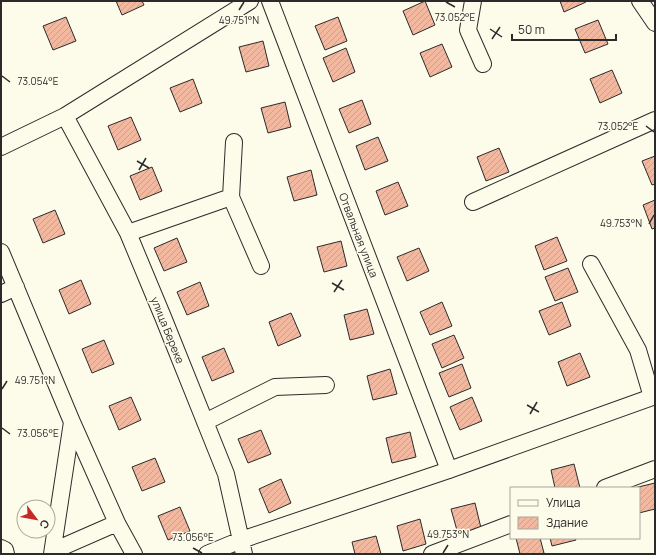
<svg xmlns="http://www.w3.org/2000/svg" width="656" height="555" viewBox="0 0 656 555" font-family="Manrope,sans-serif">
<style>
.building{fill:url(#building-hatch);stroke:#2b2b2b}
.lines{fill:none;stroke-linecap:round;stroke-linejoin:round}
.minor-casing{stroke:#2b2b2b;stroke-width:18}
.minor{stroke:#fdfbea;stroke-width:16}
.ticks{fill:none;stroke:#2b2b2b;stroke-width:1.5}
.labels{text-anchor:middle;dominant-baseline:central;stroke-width:3;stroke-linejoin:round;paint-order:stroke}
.street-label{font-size:11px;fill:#2b2b2b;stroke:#fdfbea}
.ticks-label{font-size:10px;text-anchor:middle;fill:#2b2b2b;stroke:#fdfbea;stroke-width:3;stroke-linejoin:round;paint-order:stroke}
</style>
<defs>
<pattern id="building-hatch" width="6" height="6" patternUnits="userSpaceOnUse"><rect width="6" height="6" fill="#f2b8a0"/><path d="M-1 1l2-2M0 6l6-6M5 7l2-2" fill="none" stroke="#d09e8a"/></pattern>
</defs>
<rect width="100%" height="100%" fill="#fdfbea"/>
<path class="building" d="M116 1H142L144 5 122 15Z
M425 1 435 25 413 35 403 11Z
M560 1H586V2L564 12Z
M66 17 76 41 53 50 43 26Z
M338 17 347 41 325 50 315 26Z
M598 20 608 44 585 53 575 29Z
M263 41 269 66 246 72 239 47Z
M442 44 452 67 430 77 420 53Z
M346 48 355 72 333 82 323 58Z
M612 70 622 93 600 103 590 79Z
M193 79 202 103 180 112 170 88Z
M362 100 371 124 349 133 339 109Z
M285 102 291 127 268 133 261 108Z
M131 117 141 140 118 150 108 126Z
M378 137 388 161 365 170 356 146Z
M499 148 509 172 486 181 477 157Z
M655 156V184L652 185 642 161Z
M152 167 162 191 140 200 130 176Z
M311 170 317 195 294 201 287 177Z
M398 182 408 206 385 215 376 191Z
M655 200V228L652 229 643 205Z
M55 210 65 234 43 243 33 219Z
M557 237 567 261 544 270 535 246Z
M177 238 187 262 164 271 154 248Z
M341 241 347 266 324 272 317 247Z
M419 248 429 271 407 281 397 257Z
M568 268 578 292 555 301 545 277Z
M81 280 91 304 69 314 59 290Z
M200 282 209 306 187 315 177 292Z
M442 302 452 326 430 335 420 312Z
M562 302 571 326 549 335 539 311Z
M367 309 374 334 350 340 344 315Z
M291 313 301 336 278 346 269 322Z
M454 335 464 358 442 368 432 344Z
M104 340 114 364 92 373 82 349Z
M224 348 234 372 212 381 202 357Z
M580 353 590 377 567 386 558 362Z
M462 364 471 388 449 397 439 373Z
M390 369 397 394 373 400 367 376Z
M131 397 141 420 119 430 109 406Z
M472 397 482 421 460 430 450 407Z
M261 430 271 454 248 463 238 439Z
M410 432 416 457 392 463 386 438Z
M155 458 165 482 142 491 132 467Z
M574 464 580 488H555L551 470Z
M281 479 291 503 269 513 259 489Z
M655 483V509L639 513V488H634Z
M475 503 481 528 458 534 451 509Z
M180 507 190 531 168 540 158 516Z
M420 519 426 544 403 551 397 526Z
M376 536 381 554H355L352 542Z
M516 538H540L544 553 539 554H520Z
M550 538H575L576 540 552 546Z"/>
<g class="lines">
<g class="minor-casing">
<path id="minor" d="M270 1 449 470
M473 1 468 30 483 64
M640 1 655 23
M65 116 128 233 163 317 226 474 244 554
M234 142 231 197 261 266
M1 147 65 116 250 1
M473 202 655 120
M128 233 231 197
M1 252 72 422 52 554
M591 264 638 350 652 397
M1 294 16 287
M72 422 117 523 134 554
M205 422 275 387 326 385
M605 488 655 469
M1 548 5 550 6 554
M53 551 117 523
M207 554 241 540 449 470 655 396
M432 554 511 524"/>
</g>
<use href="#minor" class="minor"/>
</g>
<path class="ticks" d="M446 2 455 7M239 10 244 2M490 29 502 37M492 39 500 27M2 76 10 82M646 126 654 132M137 161 149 168M139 170 146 158M649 224 654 215M332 283 344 290M334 292 342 280M2 389 7 381M527 405 539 412M530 414 537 402M2 428 10 434M193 548 202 553M443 553 448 545"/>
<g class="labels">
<g class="street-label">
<text transform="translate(359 235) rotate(69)">Отвальная улица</text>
<text transform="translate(168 330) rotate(68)">улица Береке</text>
</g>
</g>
<g class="ticks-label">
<text x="455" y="21">73.052°E</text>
<text x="239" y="24">49.751°N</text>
<text x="38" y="85">73.054°E</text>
<text x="618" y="130">73.052°E</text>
<text x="621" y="227">49.753°N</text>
<text x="35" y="384">49.751°N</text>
<text x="38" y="437">73.056°E</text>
<text x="448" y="538">49.753°N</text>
<text x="193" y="541">73.056°E</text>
</g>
<rect width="656" height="555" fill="none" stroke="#2b2b2b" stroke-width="4"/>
<rect x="510" y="487" width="130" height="52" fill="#fdfbea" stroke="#a9a89e"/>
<rect x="518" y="500" width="20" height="6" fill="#fdfbea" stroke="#a9a89e"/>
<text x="546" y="507" font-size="12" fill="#2b2b2b">Улица</text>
<rect x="518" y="517" width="20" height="12" fill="url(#building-hatch)" stroke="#a9a89e"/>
<text x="546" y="527" font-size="12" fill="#2b2b2b">Здание</text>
<g transform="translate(36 519) rotate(122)"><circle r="19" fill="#fdfbea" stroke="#a9a89e"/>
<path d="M0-3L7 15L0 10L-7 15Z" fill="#c62828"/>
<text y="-6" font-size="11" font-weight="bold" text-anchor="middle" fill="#2b2b2b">С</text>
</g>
<path d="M512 34v6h104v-6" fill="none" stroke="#2b2b2b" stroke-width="2"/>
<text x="518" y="34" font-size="12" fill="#2b2b2b" stroke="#fdfbea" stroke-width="3" paint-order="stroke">50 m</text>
</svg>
